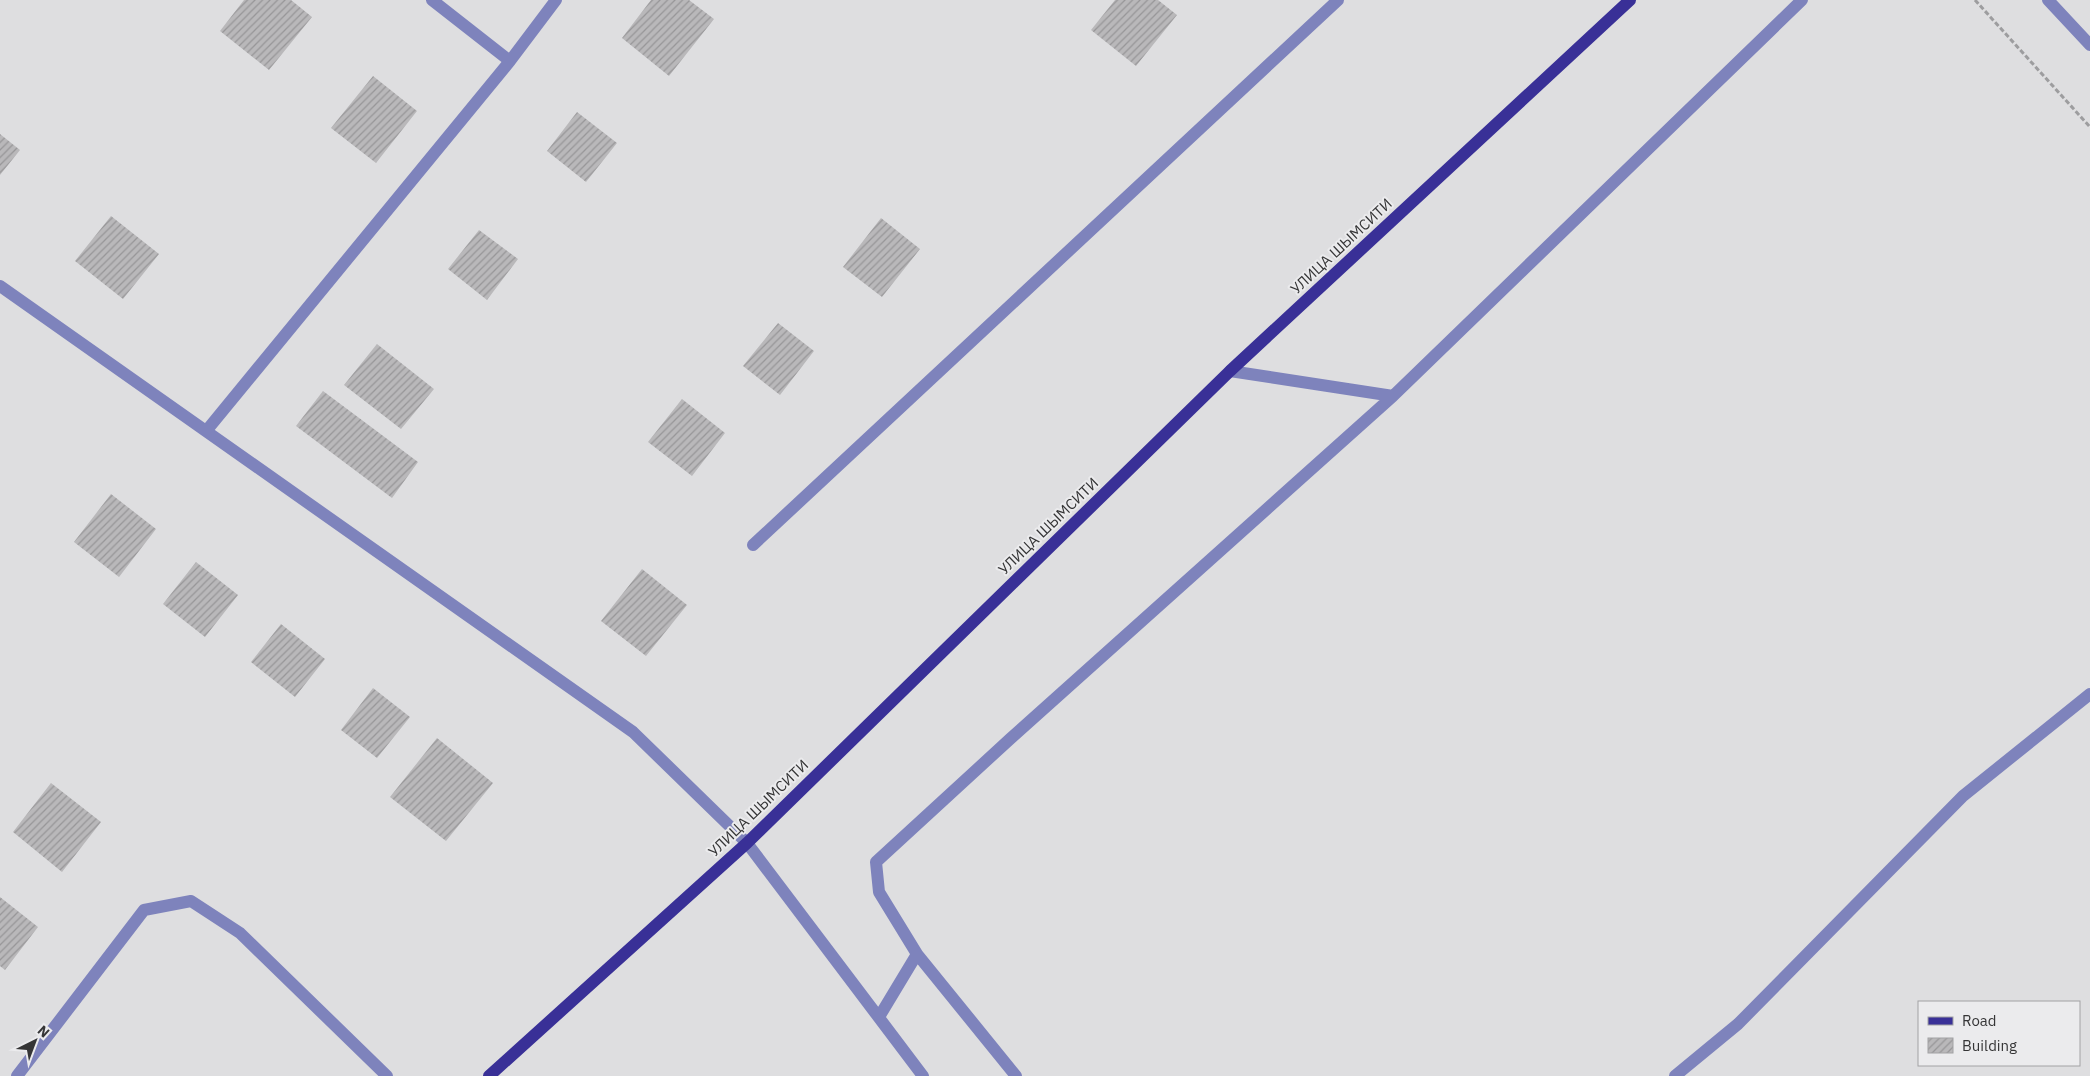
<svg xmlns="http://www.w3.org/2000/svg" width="2090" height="1076" viewBox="0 0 2090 1076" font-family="'IBM Plex Sans',sans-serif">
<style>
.building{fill:url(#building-hatch)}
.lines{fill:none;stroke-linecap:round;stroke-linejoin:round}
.path{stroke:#9d9d9f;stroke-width:3;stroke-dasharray:5 2.5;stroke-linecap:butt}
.minor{stroke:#7e83bc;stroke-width:12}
.major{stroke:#393097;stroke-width:12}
.labels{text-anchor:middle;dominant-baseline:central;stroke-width:4;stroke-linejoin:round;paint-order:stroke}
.street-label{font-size:15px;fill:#353536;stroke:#ebebed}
</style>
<defs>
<pattern id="building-hatch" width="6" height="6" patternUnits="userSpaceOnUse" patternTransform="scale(1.25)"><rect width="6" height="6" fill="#b9b8ba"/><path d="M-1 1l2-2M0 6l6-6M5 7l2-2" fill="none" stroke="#979698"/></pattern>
</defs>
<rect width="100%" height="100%" fill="#dedee0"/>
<path class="building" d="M244 0H291L312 17 269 70 220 31Z
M651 0H689L714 19 669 76 622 38Z
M1115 0H1158L1177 15 1136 66 1091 30Z
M373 76 417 111 376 163 331 128Z
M577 112 617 143 586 182 547 151Z
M0 134 20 150 0 175Z
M111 216 159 254 123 299 75 261Z
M881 218 920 249 882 297 843 267Z
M479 230 518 259 487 300 448 269Z
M778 323 814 351 780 395 743 366Z
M377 344 434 389 401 429 344 385Z
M323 391 418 462 392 498 296 426Z
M682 399 725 433 692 476 648 442Z
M111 494 156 529 119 577 74 542Z
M196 562 238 595 205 637 163 604Z
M642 569 687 605 646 656 601 621Z
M281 624 325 659 295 697 251 662Z
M373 688 410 717 377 758 341 730Z
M437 738 493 783 446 841 390 797Z
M51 783 101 822 62 872 13 832Z
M0 897 38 927 5 970 0 966Z"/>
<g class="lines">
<path class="path" d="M1975 0 2090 127"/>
<path class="minor" d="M432 0 510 61
M2048 0 2090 45
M0 286 633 732 747 843 923 1076
M1230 371 1393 396 1802 0
M207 430 510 61 556 0
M753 545 1338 0
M917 954 1016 1076
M879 1017 917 954 879 892 876 862 1010 739 1393 396
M17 1076 144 910 191 901 240 933 387 1076
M1675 1076 1738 1024 1963 796 2090 694"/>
<path class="major" d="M489 1076 747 843 1230 371 1630 0"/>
</g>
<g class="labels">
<g class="street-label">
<text transform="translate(1341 246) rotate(-43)">УЛИЦА ШЫМСИТИ</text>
<text transform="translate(1048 526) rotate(-44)">УЛИЦА ШЫМСИТИ</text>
<text transform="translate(758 808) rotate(-44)">УЛИЦА ШЫМСИТИ</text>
</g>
</g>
<rect x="1918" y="1001" width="162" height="65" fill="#ebebed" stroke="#a2a2a4"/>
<rect x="1928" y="1017" width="25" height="8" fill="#393097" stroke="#a2a2a4"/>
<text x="1962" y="1026" font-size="15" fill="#353536">Road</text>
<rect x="1928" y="1038" width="25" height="15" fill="url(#building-hatch)" stroke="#a2a2a4"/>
<text x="1962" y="1051" font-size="15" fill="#353536">Building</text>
<g transform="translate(35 1041) rotate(42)" stroke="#ebebed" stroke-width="4" paint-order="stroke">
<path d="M0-4L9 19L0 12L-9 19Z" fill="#353536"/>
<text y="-8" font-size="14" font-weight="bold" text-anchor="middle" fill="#353536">N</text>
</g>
</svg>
